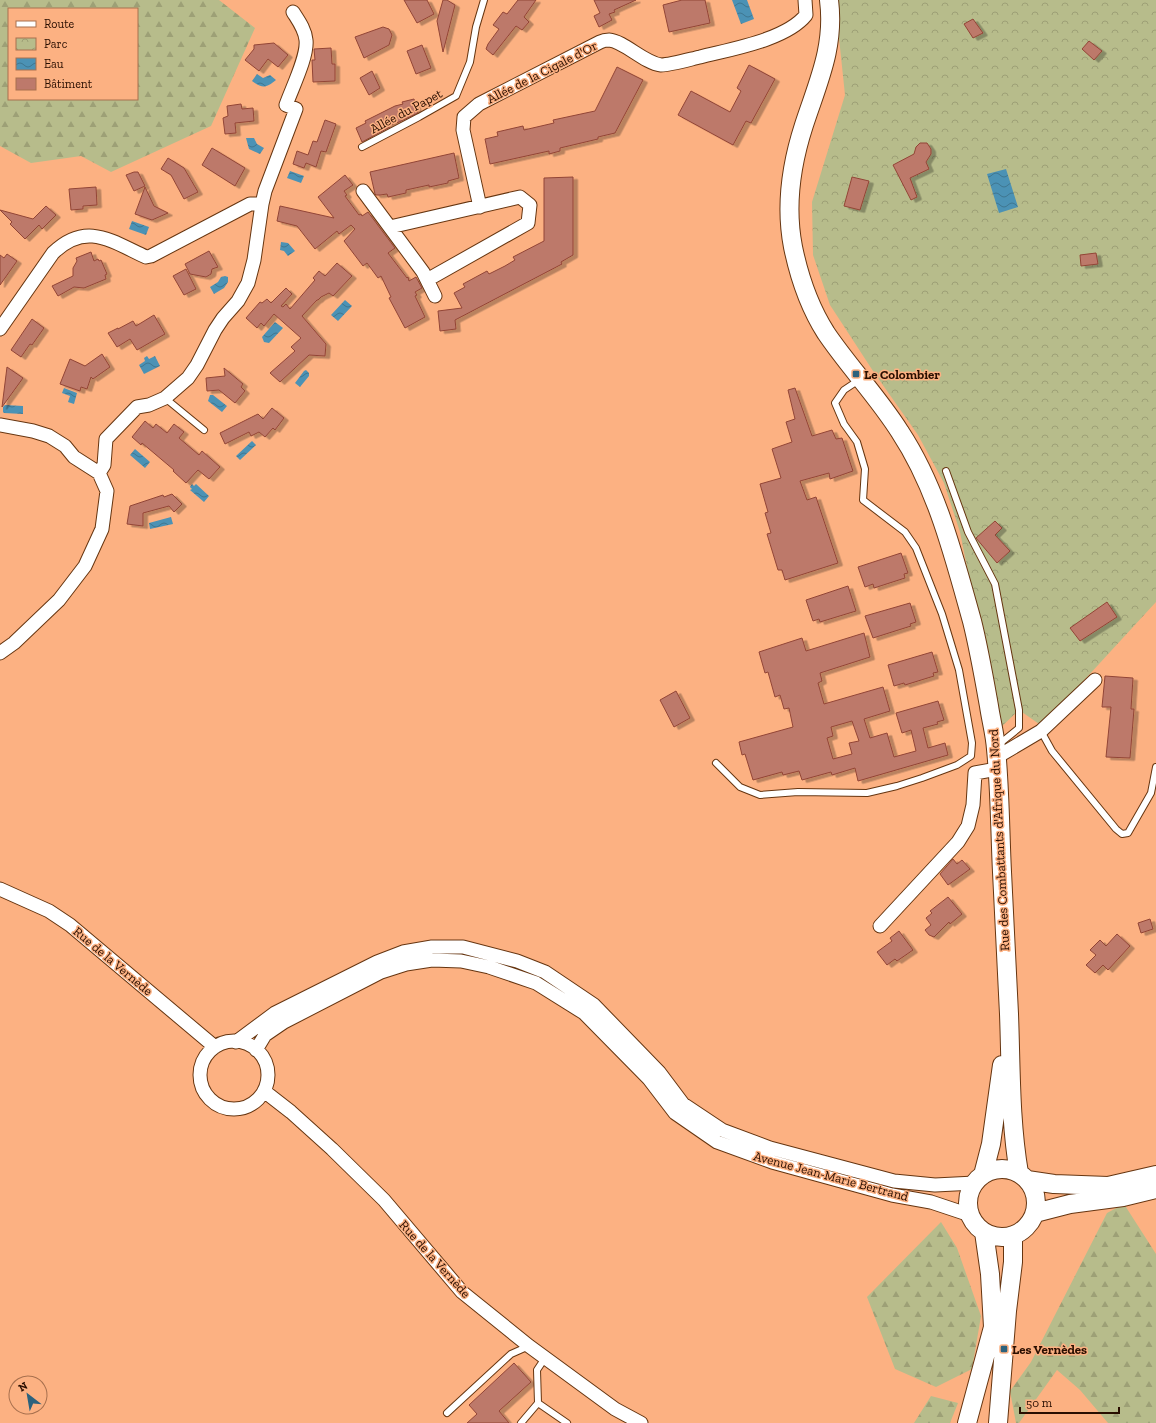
<svg xmlns="http://www.w3.org/2000/svg" width="1156" height="1423" viewBox="0 0 1156 1423" font-family="'Zilla Slab',serif">
<style>
.forest{fill:url(#forest-firs);fill-rule:evenodd}
.park{fill:url(#park-crowns)}
.water{fill:url(#water-waves)}
.building{fill:#bd796b;stroke:#924536;fill-rule:evenodd;filter:url(#shadow)}
.lines{fill:none;stroke-linecap:round;stroke-linejoin:round}
.service-casing{stroke:#663510;stroke-width:8}
.minor-casing{stroke:#663510;stroke-width:15}
.secondary-casing{stroke:#663510;stroke-width:20}
.service{stroke:#fff;stroke-width:6}
.minor{stroke:#fff;stroke-width:13}
.secondary{stroke:#fff;stroke-width:18}
.poi-dot{fill:#2c627d;stroke:#fcb182;stroke-width:1.5}
.labels{text-anchor:middle;dominant-baseline:central;stroke-width:3;stroke-linejoin:round;paint-order:stroke}
.street-label{font-size:13px;fill:#290e00;stroke:#fcb182}
.poi-label{font-size:13px;font-weight:bold;fill:#290e00;stroke:#fcb182;text-anchor:start}
</style>
<defs>
<pattern id="forest-firs" width="22" height="20" patternUnits="userSpaceOnUse"><rect width="22" height="20" fill="#b7bc8b"/><path d="M5 1l3.5 6h-7zM16 11l3.5 6h-7z" fill="#9da076"/></pattern>
<pattern id="park-crowns" width="20" height="18" patternUnits="userSpaceOnUse"><rect width="20" height="18" fill="#b7bc8b"/><path d="M2 6a3 3 0 1 1 6 0M12 15a3 3 0 1 1 6 0" fill="none" stroke="#9da076"/></pattern>
<pattern id="water-waves" width="16" height="10" patternUnits="userSpaceOnUse"><rect width="16" height="10" fill="#4b92b5"/><path d="M0 5q4-4 8 0t8 0" fill="none" stroke="#3e7691"/></pattern>
<filter id="shadow"><feDropShadow dx="4.5" dy="2.5" stdDeviation="0" flood-color="#0004"/></filter>
</defs>
<rect width="100%" height="100%" fill="#fcb182"/>
<path class="forest" d="M0 0H219L255 28 211 126 111 172 81 156 31 163 0 146ZM9 9H137V99H9Z
M1124 1204 1156 1254V1423H1108L1080 1390 1057 1370 1019 1423H1016L1010 1391 1031 1362 1107 1213Z
M941 1222 957 1248 981 1316 972 1369 936 1387 895 1369 867 1297Z
M931 1396 958 1403 950 1423H914Z"/>
<path class="park" d="M835 0H1156V602L1042 726 1019 710 999 729 960 532 944 483 918 435 873 371 830 305 813 255 812 202 845 95Z"/>
<path class="water" d="M732 0H747L754 19 741 24Z
M257 74 263 78 270 75 276 80C266 88 263 89 252 81Z
M246 138H254L257 144 264 148 260 154 249 149Z
M1006 169 1018 207 999 213 987 174Z
M290 171 304 176 301 183 287 178Z
M132 221 149 227 146 235 129 229Z
M281 242 288 243 295 251 288 256 284 251 280 250Z
M225 276 228 277V282L224 288 214 294 210 287 218 282 221 277Z
M345 300 352 306 338 321 331 315Z
M275 322 283 328 269 343 264 342 262 337Z
M147 356 149 359 155 356 160 366 144 374 139 365 145 361 144 358Z
M306 370 309 373V376L300 387 295 383 304 371Z
M64 388 77 393 74 404 68 402 70 396 62 393Z
M210 395H213L227 406 222 412 208 401Z
M5 405 23 406V414L4 413 3 412V407Z
M252 441 256 445 240 460 236 456Z
M135 449 150 462 145 468 130 455Z
M192 484 194 486 196 484 209 496 204 502 190 490 192 489 190 487Z
M171 517 173 524 150 529 149 523Z"/>
<path class="building" d="M404 0H427L434 14 417 23Z
M443 0H447L455 5 443 52 437 21Z
M518 0H536L524 17 529 22 522 30 516 26 493 55 486 49 488 44 499 29 493 25 503 12 507 14Z
M594 0H636L614 10 615 12 609 14 612 20 599 27 594 16 600 13Z
M682 0H705L710 23 669 32 663 5Z
M973 19 983 33 973 38 964 24Z
M383 27 389 29 392 35 389 45 364 58 355 37Z
M1089 41 1102 51 1094 60 1082 49Z
M274 43 288 55 278 67 268 59 259 71 245 60 254 49V45Z
M422 45 431 68 416 74 407 51Z
M331 48 332 64H335V81L313 82 312 60H315L314 49Z
M749 65 775 79 751 123 746 121 733 145 678 115 691 91 730 112 741 91 737 88Z
M617 67 643 80 615 133 598 137V139L560 148V151L549 154V151L490 164 485 139 498 136 497 132 523 126 524 130 554 123 553 120 595 111Z
M372 71 380 88 369 95 360 78Z
M414 99 418 113 399 122 389 125 390 127 362 142 356 128 366 123 365 121 395 106 403 104 402 102Z
M241 104 242 109 253 108 254 121 235 123 236 133 225 134 223 118 228 116 227 106Z
M325 120 336 124 326 152 321 151 316 167 306 163 304 168 293 164 297 151 308 155 313 141 317 142Z
M920 143H927L931 149V154L926 162 929 169 910 178 917 197 911 200 893 165 914 154 916 147Z
M212 148 245 168 235 186 202 165Z
M454 153 459 178 448 181V183L429 187V185L406 190V193L388 197 387 194 380 195H376L375 194 370 172Z
M168 158 184 168 198 192 184 199 171 175 161 169Z
M134 172H138L145 186 134 191 126 175Z
M345 175 353 185 344 191 347 195 345 196 359 215 361 214 362 216 368 212 395 248 388 253 407 278 408 277 409 281 416 277 422 288 415 292 417 295 415 296 425 317 405 328 389 298 391 297 381 276 378 278 367 263 363 266 344 241 355 229 351 225 339 234 337 231 315 249 297 226 277 221 280 206 334 218 318 197Z
M573 177V255L561 262 562 264 455 320 456 329 440 331 438 311 462 308 454 293 465 287 463 284 487 271 489 274 505 266 515 260 513 257 544 241V178Z
M852 177 869 181 860 210 844 206Z
M96 187 97 205 83 206V209L71 210 69 189Z
M145 187 154 206 168 213 152 220 135 214Z
M46 206 56 215 42 229 39 225 25 239 10 224 12 222 0 210 33 219Z
M209 251 218 267 212 269 211 274 206 277 190 274 185 264Z
M91 252 94 261 98 259 99 261 101 260 107 274 105 275 106 279 84 288 74 287 58 296 52 286 73 276V268L77 261 76 258Z
M1096 253 1098 264 1081 266 1080 255Z
M7 254 17 261 0 285V255L4 258Z
M337 263 352 276 333 296 329 293 321 297 318 300H317L302 316 326 344 325 356 309 355 280 382 270 373 295 351 291 347 301 338 274 314 264 326 261 323 257 328 246 318 260 302 262 303 267 299 271 303 286 288 292 294 281 306 283 307 286 304 290 309 315 280 313 278 319 271 325 276Z
M186 269 196 289 184 295 173 276Z
M154 315 165 334 137 350 130 339 117 347 108 333 118 328V329L133 321 136 326Z
M32 319 44 328 32 345 30 344 21 357 11 350Z
M102 354 110 367 93 379 91 377 87 389 81 387 80 391 60 384 70 359 85 366Z
M7 367 23 378 2 407Z
M224 368 243 384 241 387 245 391 235 403 219 390 207 391 206 378 225 376Z
M795 388 812 436 832 430 836 439 842 438 853 471 830 479 829 473 800 481 807 500 816 497 838 563 785 580 782 570H778L767 534 771 533 765 513 768 512 760 484 781 478 772 449 792 442 786 422 795 419 788 390Z
M272 408 284 418 275 430 273 428 265 437 259 432 251 436 249 432 225 444 220 433 258 414 263 419Z
M145 421 153 428 156 424 167 433 174 424 184 432 179 438 199 455 202 451 220 467 209 479 198 470 186 483 173 471 174 470 142 443 141 445 132 437Z
M172 494 182 504 174 512 169 506 143 513V526L127 524 130 506 163 495 164 497Z
M995 521 1002 528 995 535 1010 551 997 563 976 538Z
M901 553 908 573 904 574 905 578 874 588 873 584 865 587 858 567Z
M848 586 856 611 820 622 819 619 813 621 806 600Z
M1107 602 1117 617 1080 641 1070 628Z
M910 603 916 622 910 624 911 626 873 638 865 616Z
M864 633 870 657 820 673 822 681 818 683 824 704 883 687 890 711 864 719 870 738 887 733 894 757 916 751 911 730 902 733 896 713 938 701 944 720 937 722 938 724 923 728 928 748 945 743 948 755 858 781 855 768 832 775 831 772 802 780 799 771 783 775 782 772 753 780 745 754 742 755 739 742 793 727 789 708 784 709 780 695 775 697 768 672 765 673 759 652 802 638 806 651ZM852 721 859 741 849 743 852 754 833 759 827 738 833 736 831 727Z
M932 652 938 672 933 673 934 676 905 685 904 683 894 686 888 665Z
M1105 676 1133 678 1131 709H1134L1130 758 1106 757 1111 707H1102Z
M676 691 690 718 674 727 660 700Z
M953 859 957 864 962 860 970 869 948 885 940 874Z
M948 897 962 914 950 924 949 922 934 937 929 935 925 930 931 925 926 918 932 913 930 911Z
M1150 919 1153 929 1141 933 1138 923Z
M899 931 913 950 897 961 895 959 887 965 877 952 892 941 890 938Z
M1117 934 1130 946 1108 970 1103 965 1095 973 1086 965 1096 955 1090 950 1100 940 1106 946Z
M514 1363 531 1382 499 1411 509 1423H467L477 1414 469 1405Z"/>
<g class="lines">
<g class="service-casing">
<path id="service" d="M362 147 419 117 456 96 470 62 476 27 484 0
M165 398 204 430
M946 471 968 532 995 584 1019 710V728L998 745
M1041 731 1052 751 1116 829 1122 834 1128 833 1151 793 1156 767
M716 763 740 787 760 795 798 792 867 793 897 786 922 778 957 765 971 756 972 743 959 670 942 614 916 548 905 532 863 500 865 469 857 442 844 424 835 403 844 390 859 380
M538 1403 537 1370 545 1358
M447 1413 511 1354 529 1346
M521 1423 538 1403 567 1423"/>
</g>
<g class="minor-casing">
<path id="minor" d="M363 191 423 272 435 296
M262 204 265 191 296 109 286 105C292 88 308 56 306 40 305 29 298 20 293 12
M480 207 463 130 464 117 479 104 600 42C602 41 606 40 609 40 624 41 644 63 661 65 670 65 691 59 700 57 731 49 786 40 806 15L805 0
M390 227 520 197 530 205 528 223 427 280
M0 329 53 253C86 221 111 241 146 257L151 256 250 204H262L254 260 248 283 238 301 223 318 215 330 197 365 188 378 165 398 149 405 137 407 106 439 104 465 99 473
M0 425 33 431 49 436 65 446 74 457 99 473 107 491 102 529 85 566 59 600 14 643 0 653
M997 757 1041 731 1095 680
M0 889 49 911 70 925 215 1047
M880 926 958 842 968 826 973 805 975 773 997 769
M200 1075a34 34 0 1 1 68 0a34 34 0 1 1-68 0Z
M236 1042 275 1013 377 962 403 952 432 947H463L517 961 545 972 594 1005 659 1072 683 1104 722 1130 770 1148 894 1181 935 1185 975 1183
M256 1050 265 1035 284 1022 381 972 406 964 432 960 461 961 489 967 536 983 584 1013 649 1079 675 1113 717 1142 772 1162 892 1195 931 1202 970 1215
M264 1091 291 1112 332 1149 384 1200 462 1292 529 1346 615 1409 641 1423"/>
</g>
<g class="secondary-casing">
<path id="secondary" d="M829 0C835 47 818 82 804 125 791 165 785 206 793 247 799 276 810 308 826 333 849 367 878 397 900 432 937 488 954 557 972 621 979 649 984 678 989 706 991 720 995 734 996 749 1000 789 1000 831 1002 872 1004 919 1007 966 1009 1014 1011 1067 1010 1121 1019 1173
M968 1203a34 34 0 1 1 68 0a34 34 0 1 1-68 0Z
M983 1175 991 1144 1002 1065
M1027 1180 1054 1184 1108 1186 1156 1175
M1035 1213 1070 1204 1123 1197 1156 1189
M967 1423 993 1327 990 1274 984 1232
M998 1423 1007 1311 1013 1262V1236"/>
</g>
<use href="#service" class="service"/>
<use href="#minor" class="minor"/>
<use href="#secondary" class="secondary"/>
</g>
<g class="poi-dot">
<rect x="852" y="370" width="8" height="8" rx="2"/>
<rect x="1000" y="1345" width="8" height="8" rx="2"/>
</g>
<g class="labels">
<g class="street-label">
<text transform="translate(542 72) rotate(-27)">Allée de la Cigale d'Or</text>
<text transform="translate(406 111) rotate(-28)">Allée du Papet</text>
<text transform="translate(999 840) rotate(-93)">Rue des Combattants d'Afrique du Nord</text>
<text transform="translate(113 961) rotate(40)">Rue de la Vernède</text>
<text transform="translate(831 1176) rotate(15)">Avenue Jean-Marie Bertrand</text>
<text transform="translate(435 1259) rotate(48)">Rue de la Vernède</text>
</g>
<g class="poi-label">
<text x="864" y="374">Le Colombier</text>
<text x="1012" y="1349">Les Vernèdes</text>
</g>
</g>
<rect x="8" y="8" width="130" height="92" fill="#fcb182" stroke="#a8704e"/>
<rect x="16" y="21" width="20" height="6" fill="#ffffff" stroke="#a8704e"/>
<text x="44" y="28" font-size="12" fill="#290e00">Route</text>
<rect x="16" y="38" width="20" height="12" fill="url(#park-crowns)" stroke="#a8704e"/>
<text x="44" y="48" font-size="12" fill="#290e00">Parc</text>
<rect x="16" y="58" width="20" height="12" fill="url(#water-waves)" stroke="#a8704e"/>
<text x="44" y="68" font-size="12" fill="#290e00">Eau</text>
<rect x="16" y="78" width="20" height="12" fill="#bd796b" stroke="#a8704e"/>
<text x="44" y="88" font-size="12" fill="#290e00">Bâtiment</text>
<g transform="translate(28 1395) rotate(329)"><circle r="19" fill="#fcb182" stroke="#a8704e"/>
<path d="M0-3L7 15L0 10L-7 15Z" fill="#2c627d"/>
<text y="-6" font-size="11" font-weight="bold" text-anchor="middle" fill="#290e00">N</text>
</g>
<path d="M1020 1407v6h99v-6" fill="none" stroke="#290e00" stroke-width="2"/>
<text x="1026" y="1407" font-size="12" fill="#290e00" stroke="#fcb182" stroke-width="3" paint-order="stroke">50 m</text>
</svg>
